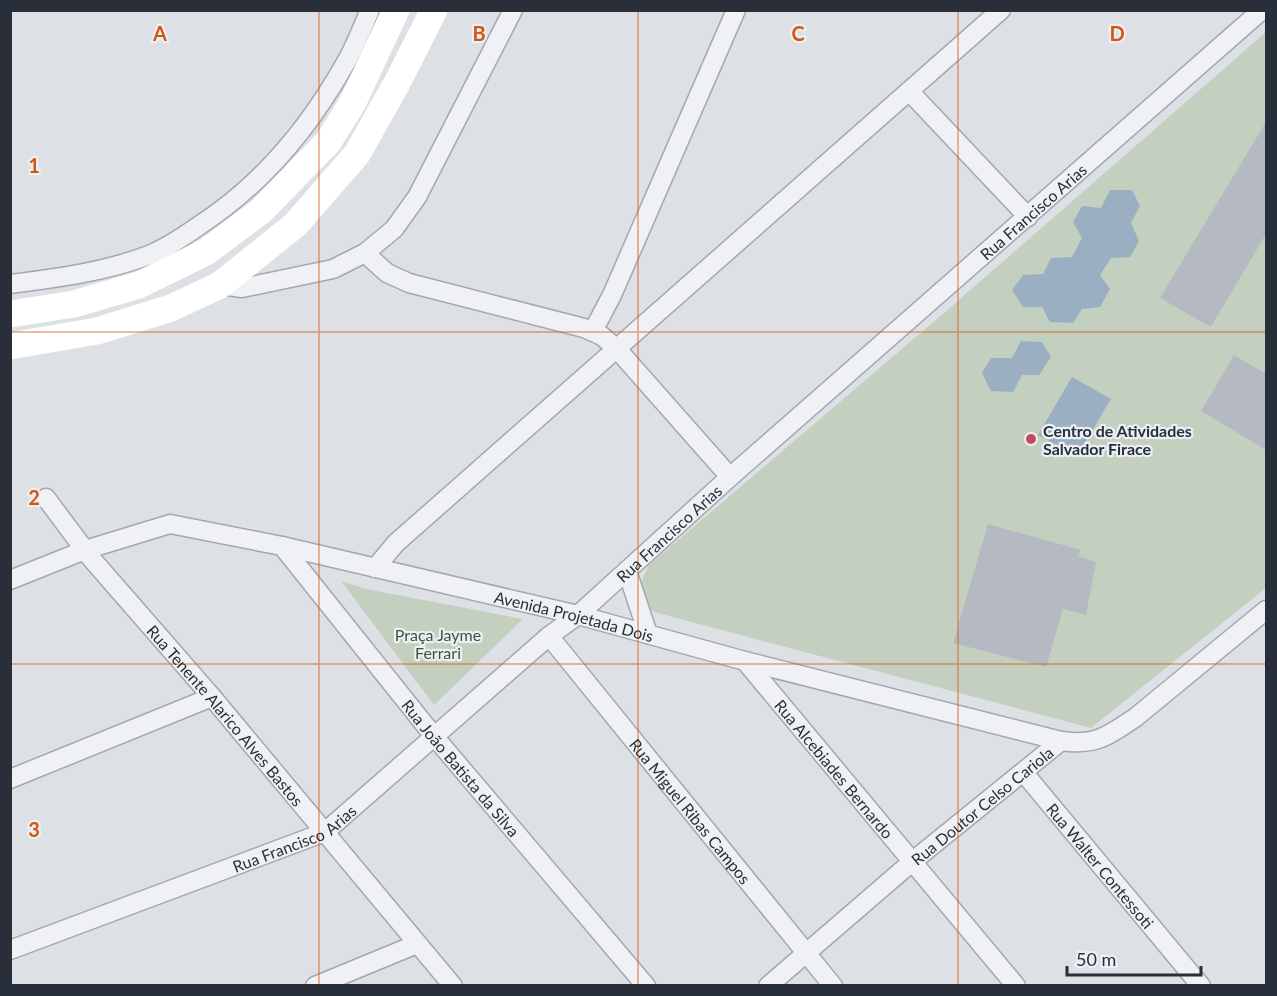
<svg xmlns="http://www.w3.org/2000/svg" width="1277" height="996" viewBox="0 0 1277 996" font-family="Lato,sans-serif">
<style>
.green{fill:#c3cfbf}
.water{fill:#9bafc3}
.building{fill:#b5bac2}
.lines{fill:none;stroke-linecap:round;stroke-linejoin:round}
.minor-casing{stroke:#a3a8af;stroke-width:21}
.minor{stroke:#f0f1f4;stroke-width:18}
.secondary{stroke:#fff;stroke-width:27}
.grid{fill:none;stroke:#d55511;stroke-width:1.5;stroke-opacity:0.55}
.poi-dot{fill:#c14c60;stroke:#ecf0f4;stroke-width:2}
.labels{text-anchor:middle;dominant-baseline:central;stroke-width:4.5;stroke-linejoin:round;paint-order:stroke}
.street-label{font-size:16px;fill:#282f3b;stroke:#ecf0f4}
.poi-label{font-size:16px;font-weight:bold;fill:#282f3b;stroke:#ecf0f4;text-anchor:start}
.park-label{font-size:16px;fill:#3d5537;stroke:#ecf0f4}
.grid-label{font-size:20px;text-anchor:middle;font-weight:bold;fill:#d55511;stroke:#ecf0f4;stroke-width:4.5;stroke-linejoin:round;paint-order:stroke}
</style>
<rect width="100%" height="100%" fill="#dde1e6"/>
<path class="green" d="M1266 32V588L1091 728 654 612C633 594 639 587 649 565L944 313Z
M341 581 366 589 523 619 434 705Z"/>
<path class="water" d="M1110 190H1132L1140 206 1131 223 1139 241 1130 257 1111 258 1100 275 1110 289 1100 307 1082 309 1073 323 1050 322 1042 307H1023L1012 290 1023 275 1043 274 1051 258 1072 257 1082 238 1073 222 1082 206 1101 208Z
M1021 341 1042 342 1051 357 1039 375H1022L1013 392 991 391 982 373 991 358H1012Z
M1072 377 1111 399 1077 456 1038 435Z"/>
<path class="building" d="M1266 122V234L1211 327 1160 298Z
M1234 355 1266 374V450L1201 411Z
M988 524 1081 550 1078 556 1096 562 1086 615 1063 609 1046 667 953 643Z"/>
<g class="lines">
<g class="minor-casing">
<g id="minor">
<path d="M909 91 1028 217"/>
<path d="M365 253 387 273 409 283 584 328 602 336 617 349 730 477"/>
<path d="M10 284C57 278 105 272 149 255 167 248 184 236 200 225 261 185 309 128 345 64 355 47 362 28 370 10"/>
<path d="M220 285 242 288 333 269 365 253 394 229 417 197 513 10"/>
<path d="M593 331 612 295 736 10"/>
<path id="s1" d="M46 498 90 557 212 697 453 986"/>
<path id="s2" d="M282 546 433 735 646 986"/>
<path d="M375 568 396 543 1001 10"/>
<path d="M627 571 648 634"/>
<path id="s3" d="M10 580 85 550 170 524 282 546 578 615 745 661 1061 741C1096 746 1108 736 1136 717L1266 610"/>
<path id="s4" d="M549 636 833 986"/>
<path id="s5" d="M745 661 1016 986"/>
<path id="s6" d="M1024 773 1201 986"/>
<path d="M10 779 212 697"/>
<path id="s7" d="M10 950 325 832 549 636 578 615 730 477 1262 10"/>
<path d="M315 986 417 944"/>
<path id="s8" d="M768 986 913 861 1061 741"/>
</g>
</g>
<use href="#minor" class="minor"/>
<path class="secondary" d="M10 314 74 304 139 285 206 252 261 211 328 142 353 102 396 10
M10 346 97 331 171 308 220 285 295 225 357 154 397 83 434 10"/>
</g>
<path class="grid" d="M319 10V986M638 10V986M958 10V986M10 332H1266M10 664H1266"/>
<circle class="poi-dot" cx="1031" cy="439" r="6"/>
<g class="labels">
<g class="street-label">
<text stroke="none"><textPath href="#s7" startOffset="1278">Rua Francisco Arias</textPath></text>
<text stroke="none"><textPath href="#s7" startOffset="792">Rua Francisco Arias</textPath></text>
<text stroke="none"><textPath href="#s3" startOffset="584">Avenida Projetada Dois</textPath></text>
<text stroke="none"><textPath href="#s1" startOffset="282">Rua Tenente Alarico Alves Bastos</textPath></text>
<text stroke="none"><textPath href="#s2" startOffset="285">Rua João Batista da Silva</textPath></text>
<text stroke="none"><textPath href="#s5" startOffset="140">Rua Alcebiades Bernardo</textPath></text>
<text stroke="none"><textPath href="#s8" startOffset="280">Rua Doutor Celso Cariola</textPath></text>
<text stroke="none"><textPath href="#s4" startOffset="225">Rua Miguel Ribas Campos</textPath></text>
<text stroke="none"><textPath href="#s7" startOffset="306">Rua Francisco Arias</textPath></text>
<text stroke="none"><textPath href="#s6" startOffset="120">Rua Walter Contessoti</textPath></text>
</g>
<g class="poi-label">
<text x="1043" y="430">Centro de Atividades<tspan x="1043" dy="18">Salvador Firace</tspan></text>
</g>
<g class="park-label">
<text x="438" y="634">Praça Jayme<tspan x="438" dy="18">Ferrari</tspan></text>
</g>
</g>
<g class="grid-label">
<text x="160" y="41">A</text>
<text x="479" y="41">B</text>
<text x="798" y="41">C</text>
<text x="1117" y="41">D</text>
<text x="34" y="173">1</text>
<text x="34" y="505">2</text>
<text x="34" y="837">3</text>
</g>
<rect width="1277" height="996" fill="none" stroke="#282f3b" stroke-width="24"/>
<path d="M1067 966v9h134v-9" fill="none" stroke="#282f3b" stroke-width="3"/>
<text x="1076" y="966" font-size="18" fill="#282f3b" stroke="#ecf0f4" stroke-width="4.5" paint-order="stroke">50 m</text>
</svg>
